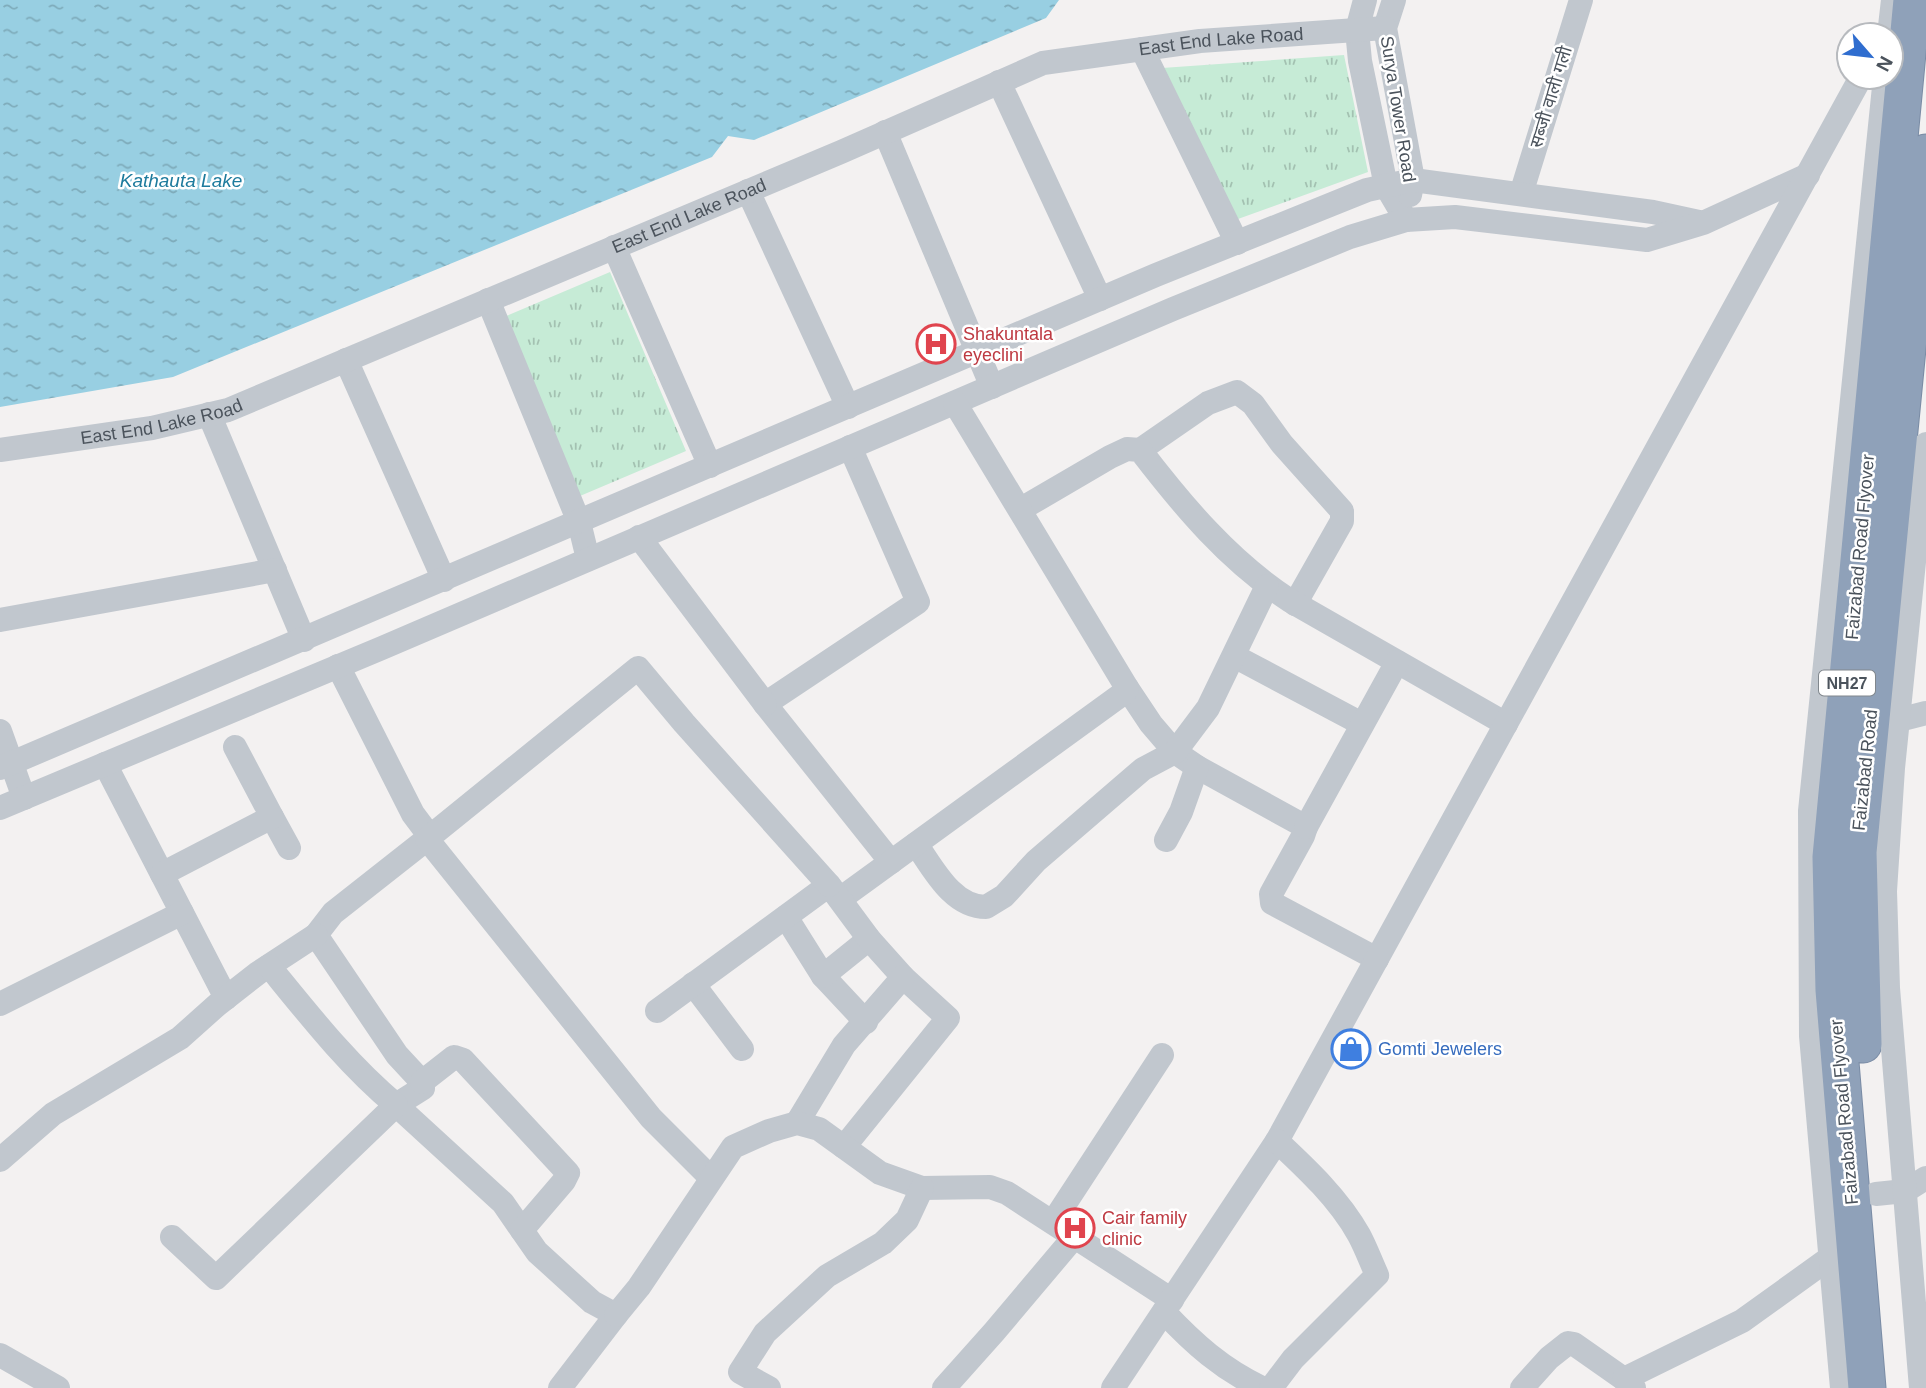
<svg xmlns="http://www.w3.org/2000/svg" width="1926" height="1388" viewBox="0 0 1926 1388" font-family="Arial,'Noto Sans Devanagari',sans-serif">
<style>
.park{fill:url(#park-tufts)}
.water{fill:url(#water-ripples)}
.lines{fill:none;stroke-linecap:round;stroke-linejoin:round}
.highway-casing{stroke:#7a8ca5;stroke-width:39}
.minor{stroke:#c1c7ce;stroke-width:24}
.highway{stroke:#8fa1b9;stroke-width:37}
.labels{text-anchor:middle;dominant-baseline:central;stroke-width:5;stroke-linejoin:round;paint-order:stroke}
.shield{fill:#fff;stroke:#81878d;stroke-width:2}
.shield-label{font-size:16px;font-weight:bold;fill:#4b535c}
.street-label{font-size:18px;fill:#4b535c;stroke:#fff}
.health-label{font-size:18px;fill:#be3a42;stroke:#fff;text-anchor:start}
.shop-label{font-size:18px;fill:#366cbe;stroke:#fff;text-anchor:start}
.water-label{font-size:19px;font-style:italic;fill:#1e7b9d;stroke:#fff}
</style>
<defs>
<pattern id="park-tufts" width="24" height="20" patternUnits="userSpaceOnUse" patternTransform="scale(1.75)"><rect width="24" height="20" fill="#c6ebd6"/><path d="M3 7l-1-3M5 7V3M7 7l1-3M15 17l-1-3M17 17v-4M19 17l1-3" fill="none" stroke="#a3c1b1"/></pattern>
<pattern id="water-ripples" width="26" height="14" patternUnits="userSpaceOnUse" patternTransform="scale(1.75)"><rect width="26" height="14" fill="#98cfe2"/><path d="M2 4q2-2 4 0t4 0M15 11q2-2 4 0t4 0" fill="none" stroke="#7eabba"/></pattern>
</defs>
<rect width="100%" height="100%" fill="#f3f1f1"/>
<path class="park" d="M1344 55 1368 172 1238 219 1162 68Z
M610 272 686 451 580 496 504 317Z"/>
<path class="water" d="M0 0H1059L1046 18 754 140 728 136 712 157 173 377 0 407Z"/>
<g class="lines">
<g class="highway-casing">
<path id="highway" d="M1863 1044 1858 852 1926 153
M1867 1388 1834 990 1831 857 1912 0"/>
</g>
<g class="minor">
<path d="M1365 0 1357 30 1360 61 1386 186 1406 220"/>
<path d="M1394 0 1385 28 1413 180 1410 195"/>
<path d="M1889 35 1893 0"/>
<path d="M1142 49 1237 243"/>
<path d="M999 82 1100 299"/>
<path d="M885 132 992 387"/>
<path d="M748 191 848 407"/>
<path d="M1521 194 1581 0"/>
<path d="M614 247 710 466"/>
<path d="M488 300 579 522 588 559"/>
<path d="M346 360 444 580"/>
<path d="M209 414 304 640"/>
<path d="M850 447 918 602 765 704 891 862"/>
<path id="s1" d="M0 450 152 428 228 410 841 152 1043 63 1200 41 1385 28"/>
<path d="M1140 450 1208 403 1237 392 1253 404 1282 444 1342 511V521L1295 604"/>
<path d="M1021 509 1110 457 1127 449 1140 450C1183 506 1229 561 1289 600L1506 724"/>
<path d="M639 537 765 704"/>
<path d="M0 620 275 570"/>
<path d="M1234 656 1362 724"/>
<path d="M338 666 413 814 425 830 427 839 333 913 316 935 397 1055 422 1082 423 1088 396 1105 503 1203 537 1252 592 1302 616 1315 560 1388"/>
<path d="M1127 688 1151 724 1175 752 1197 767 1306 827 1303 836 1271 894 1272 903 1377 959"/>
<path d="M1883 724 1926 713"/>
<path d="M0 731 24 798"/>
<path d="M105 764 226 998"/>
<path d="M0 768 1156 275 1367 190 1413 180 1653 212 1699 222"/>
<path d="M0 808 382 648 1173 309 1350 237 1406 220 1455 217 1647 240 1703 223 1808 175"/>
<path d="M272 817 289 848"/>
<path d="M1306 827 1397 662"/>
<path d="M1166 840 1181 812 1197 767"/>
<path d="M916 844C933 868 952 907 986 907L1004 896 1036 861 1143 769 1175 752 1208 708 1267 586"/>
<path d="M162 874 272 817 235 747"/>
<path d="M840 899 1125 692 1127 688 955 403"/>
<path d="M786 917 823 976 866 1022"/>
<path d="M823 976 869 939"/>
<path d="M693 984 742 1049"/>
<path d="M0 1004 182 913"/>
<path d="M657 1011 829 885 869 939 903 977 948 1018 844 1147"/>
<path d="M422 1082 454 1057 463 1060 568 1173 564 1181 522 1230"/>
<path d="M797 1123 844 1045 903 977"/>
<path d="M0 1160 53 1114 180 1038 217 1005 258 973 316 935"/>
<path d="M711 1178 651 1118 427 839 638 668 684 723 829 885"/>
<path d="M1876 1194 1905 1191 1926 1178"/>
<path d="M1053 1222 1162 1055"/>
<path d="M172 1237 216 1278 396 1105C348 1065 309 1015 269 966"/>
<path d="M1164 1312C1194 1344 1222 1369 1262 1388"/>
<path d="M616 1315 639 1287 733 1147 769 1131 797 1123 819 1129 880 1173 922 1188 990 1187 1007 1193 1172 1300"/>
<path d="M0 1355 58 1388"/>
<path d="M769 1388 740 1372 765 1333 827 1276 883 1243 907 1220 922 1188"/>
<path d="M944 1388 994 1332 1075 1236"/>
<path d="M1113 1388 1277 1141 1861 77"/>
<path d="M1271 1388 1293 1359 1377 1275C1371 1262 1366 1248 1359 1235 1339 1199 1307 1169 1277 1141"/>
<path d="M1522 1388 1549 1358 1568 1343 1574 1344 1624 1379"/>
<path d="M1634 1388 1624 1379 1742 1321 1831 1257"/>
<path d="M1842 1388 1811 1036 1810 811 1885 77"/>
<path d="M1921 1388 1888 988 1885 891 1893 768 1926 444"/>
</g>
<use href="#highway" class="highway"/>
</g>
<defs>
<g id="hospital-ring" transform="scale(2.0125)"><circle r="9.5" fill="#fff" stroke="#e0444e" stroke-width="1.5"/><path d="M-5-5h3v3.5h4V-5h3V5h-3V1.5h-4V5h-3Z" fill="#e0444e"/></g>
<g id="shop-ring" transform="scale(2.0125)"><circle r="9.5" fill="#fff" stroke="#3f7fe0" stroke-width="1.5"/><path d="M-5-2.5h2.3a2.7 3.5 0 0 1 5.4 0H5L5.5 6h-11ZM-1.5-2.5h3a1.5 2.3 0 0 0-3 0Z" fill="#3f7fe0"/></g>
</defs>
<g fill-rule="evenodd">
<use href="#hospital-ring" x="936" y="344"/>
<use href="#shop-ring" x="1351" y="1049"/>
<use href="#hospital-ring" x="1075" y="1228"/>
</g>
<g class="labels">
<rect class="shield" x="1819" y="670.5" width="56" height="25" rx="5"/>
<g class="shield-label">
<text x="1847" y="683">NH27</text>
</g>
<g class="street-label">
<text stroke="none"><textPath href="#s1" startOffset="1297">East End Lake Road</textPath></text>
<text transform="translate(1551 97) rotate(-73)">सब्जी वाली गली</text>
<text transform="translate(1398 109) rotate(81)">Surya Tower Road</text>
<text stroke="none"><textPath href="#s1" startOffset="732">East End Lake Road</textPath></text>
<text stroke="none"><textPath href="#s1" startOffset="164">East End Lake Road</textPath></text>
<text transform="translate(1860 547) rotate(-85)">Faizabad Road Flyover</text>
<text transform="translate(1865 770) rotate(-84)">Faizabad Road</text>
<text transform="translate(1844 1112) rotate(-95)">Faizabad Road Flyover</text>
</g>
<g class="health-label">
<text x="963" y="334">Shakuntala<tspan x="963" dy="21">eyeclini</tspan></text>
<text x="1102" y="1218">Cair family<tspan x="1102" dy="21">clinic</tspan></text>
</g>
<g class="shop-label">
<text x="1378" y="1049">Gomti Jewelers</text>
</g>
<g class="water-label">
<text x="181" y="180">Kathauta Lake</text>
</g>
</g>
<g transform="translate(1870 56) rotate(118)"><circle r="33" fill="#ffffff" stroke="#b7babe" stroke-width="2"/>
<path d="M0-5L12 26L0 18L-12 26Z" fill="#2f6dcf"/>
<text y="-10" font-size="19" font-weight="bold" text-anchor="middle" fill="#4b535c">N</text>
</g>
</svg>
